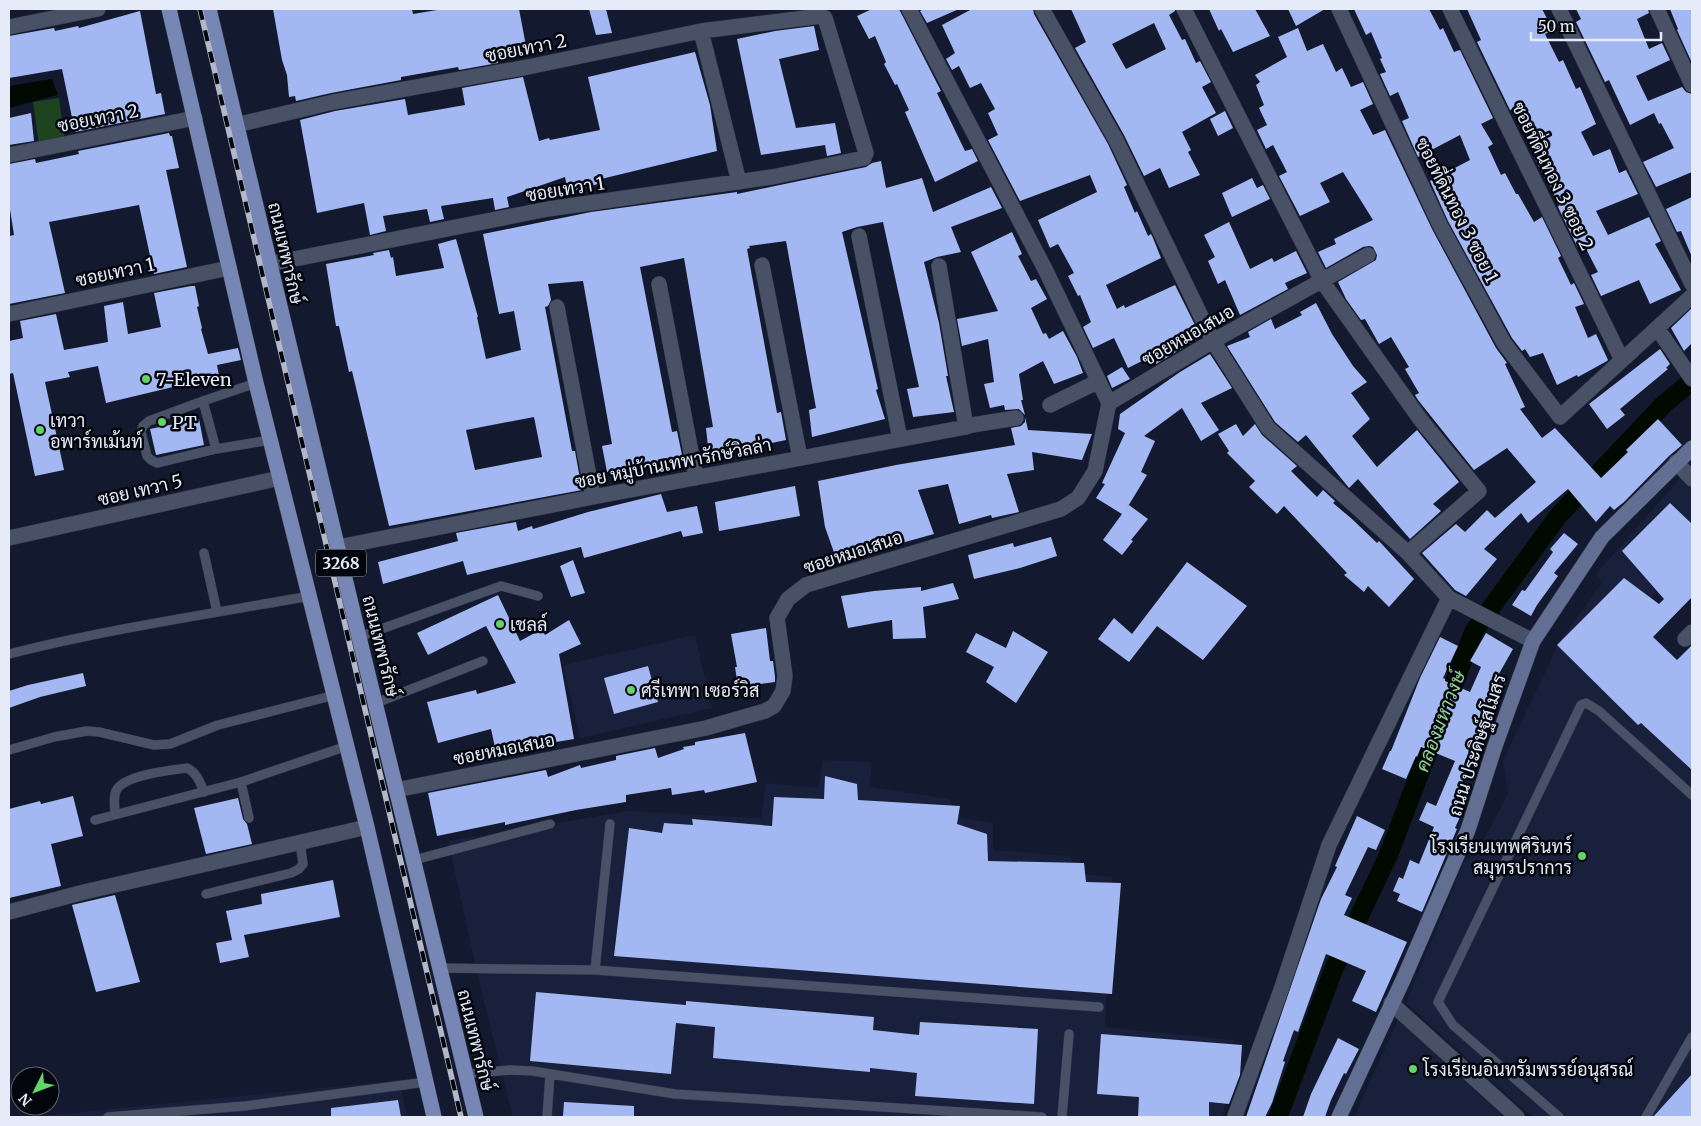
<svg xmlns="http://www.w3.org/2000/svg" width="1701" height="1126" viewBox="0 0 1701 1126" font-family="Merriweather,Sarabun,serif">
<style>
.built{fill:#18203b}
.green{fill:#1e441f}
.water{fill:#000a00}
.lines{fill:none;stroke-linecap:round;stroke-linejoin:round}
.canal{stroke:#000a00;stroke-width:19}
.building{fill:#a3b8f2;fill-rule:evenodd}
.lane-casing{stroke:#30374b;stroke-width:10}
.street-casing{stroke:#30374b;stroke-width:16}
.secondary-casing{stroke:#30374b;stroke-width:16}
.primary-casing{stroke:#30374b;stroke-width:16}
.lane{stroke:#495167;stroke-width:9}
.street{stroke:#495167;stroke-width:15}
.secondary{stroke:#626f93;stroke-width:15}
.primary{stroke:#7687b5;stroke-width:15}
.rail-casing{stroke:#b2b8c8;stroke-width:5.5}
.rail{stroke:#04060e;stroke-width:4;stroke-dasharray:11;stroke-linecap:butt}
.poi-dot{fill:#63d468;stroke:#04060e;stroke-width:2}
.labels{text-anchor:middle;dominant-baseline:central;stroke-width:5;stroke-linejoin:round;paint-order:stroke}
.shield{fill:#04060e;stroke:#a2a6b2;stroke-width:1}
.shield-label{font-size:16px;font-weight:bold;fill:#e5ebf9}
.street-label{font-size:18px;fill:#e5ebf9;stroke:#04060e}
.poi-label{font-size:18px;fill:#e5ebf9;stroke:#04060e;text-anchor:start}
.water-label{font-size:19px;font-style:italic;fill:#91d491;stroke:#04060e}
</style>
<rect width="100%" height="100%" fill="#131a2f"/>
<path class="built" d="M1692 465V558L1633 614 1692 676V1117H1532L1406 1003 1463 864 1480 848 1508 793 1503 761 1552 658 1557 645 1602 583 1596 574Z
M695 635 712 708 580 738 563 665Z
M823 760 872 762 870 787 949 799 956 817 993 823V850L1070 856 1077 874 1112 877 1105 1027 1235 1040 1223 1117H513L477 973 448 841 629 811 761 818 766 783 818 788Z
M1398 1020 1504 1117H1354Z
M400 1080 407 1117H31Z"/>
<path class="green" d="M59 98 65 142 39 146 33 102Z"/>
<path class="water" d="M52 79 58 95 9 108V86Z"/>
<g class="lines">
<path class="canal" d="M1278 1117 1333 971 1388 856 1474 631 1559 515 1664 404 1692 381"/>
</g>
<path class="building" d="M273 9H412L413 14 443 9H519L526 46 496 50 498 63 459 70 458 67 401 77V80L331 93 296 101 295 96 289 97 287 75 282 60Z
M589 9H606L612 33 596 35Z
M872 9H899L941 91 937 93 965 151 972 149 978 161 935 182 905 112 909 110 897 84 895 85 884 64 886 62 875 36 869 39 857 16Z
M923 9H959L927 23 920 11Z
M972 9H1033L1034 14 1108 144 1127 185 1124 187 1135 213 1137 211 1148 236 1151 234 1153 238 1161 258 1106 285 1117 309 1124 305 1125 308 1175 285 1201 337 1156 364 1152 356 1128 368 1114 338 1093 348 1083 327 1091 322 1080 295 1078 296 1068 276 1074 273 1058 244 1050 248 1038 220 1097 192 1090 175 1020 201 988 140 998 135 988 113 995 109 981 83 970 88 959 66 952 70 946 59 955 53 942 25Z
M1071 9H1175V11L1169 15 1182 40 1185 39 1196 63 1200 61 1211 82 1202 87 1216 113 1182 132 1191 150 1188 152 1200 175 1169 188 1160 168 1144 176 1124 135 1075 48 1086 42ZM1154 23 1166 49 1126 69 1112 44Z
M1209 9H1255L1270 36 1233 52 1221 29 1219 31Z
M1288 9H1325L1296 26Z
M1354 9H1429L1440 30 1443 28 1454 52 1460 50 1493 118 1481 124 1493 144 1488 147 1501 175 1505 173 1516 194H1518L1534 222 1542 217 1561 256 1558 258 1571 285 1574 283 1584 304 1575 307 1588 338 1596 334 1608 360 1607 361 1578 377 1577 375 1557 385 1543 353 1530 357 1525 349 1522 351 1512 338 1448 221 1430 181 1470 160 1460 135 1418 157 1402 121 1409 118 1398 92 1390 96 1380 74 1386 72 1380 59 1382 58 1371 32 1366 35Z
M1467 9H1542L1553 30 1545 34 1559 62 1563 60 1576 89 1580 87 1596 124 1581 132 1593 156 1610 149 1619 173 1626 170 1638 194 1596 211 1608 235 1649 217 1661 241 1655 244 1681 290 1650 304 1639 280 1601 296 1591 275 1598 272 1584 245 1578 248 1558 207 1559 206 1548 180H1546L1534 157 1538 155 1521 118 1518 120 1513 109 1510 110 1477 42 1481 40Z
M1576 9H1648L1649 13 1637 19 1649 49 1662 43 1670 60 1636 76 1648 101 1682 87 1686 92 1692 94V172L1656 187 1643 162 1674 148 1661 123 1659 124 1654 113 1630 125 1609 80 1605 82 1576 22 1581 19Z
M1670 9H1692V63L1677 30 1678 29Z
M140 11 156 94 161 93 165 114 75 132 62 69 9 78V36L54 28 55 31 78 26 79 28Z
M814 26 819 50 779 59 796 128 835 123 841 153 827 156 825 145 761 155 737 39 775 31Z
M1298 28 1307 51 1323 44 1336 72 1342 68 1351 87 1363 82 1373 104 1360 110 1373 135 1385 130 1432 229 1496 348 1507 363 1505 364 1525 407 1520 409 1542 438 1555 428 1601 478 1628 452 1626 450 1658 419 1682 445 1669 456 1624 502 1614 510 1610 506 1596 522 1568 489 1528 523 1521 513 1484 549 1497 559 1466 596 1455 590 1422 553 1456 524 1465 532 1487 510 1495 518 1536 482 1507 448 1474 470 1418 400 1415 395 1419 393 1405 369 1409 367 1391 337 1379 344 1365 319 1361 320 1346 299 1338 282 1376 260 1377 255 1373 247 1369 246 1363 247 1326 268 1318 252 1336 244 1334 239 1373 220 1343 172 1320 183 1330 202 1300 216 1279 176 1287 172 1273 145 1266 149 1257 130 1267 125 1259 108 1264 105 1256 85 1260 82 1255 75 1287 57 1278 37Z
M695 52 710 105 717 151 597 180 598 184 568 192 565 177 507 197 509 207 495 210 493 198 441 206 444 219 430 222 427 209 383 216 386 231 370 235 364 203 317 213 300 120 335 111 405 99 408 115 465 105 462 88 523 77 539 141 549 138 550 140 600 130 588 77Z
M1225 111 1233 128 1218 136 1210 119Z
M31 113 34 141 9 145V118Z
M169 133 170 136H172L179 168 166 170 187 267 154 274 139 205 49 222 65 293 9 304V236L14 235 9 203V164L35 159 36 163 79 154 78 151Z
M881 161 886 188 922 178 933 212 991 187 1002 208 951 227 961 252 937 257 924 262 939 323 948 376H946L954 412 913 417 907 389 919 387 883 222 857 227 842 232 878 389 876 390 885 419 812 437 809 410 816 408 786 241 749 246 750 248 747 249 777 413 781 412 786 440 709 456 706 428 713 427 684 258 640 267 672 432 677 431 683 460 607 472 602 446 612 444 583 281 548 284 551 300 548 306 545 307 572 451H575L582 490 389 526 352 371 349 372 339 326H336L326 264 374 255 373 253 389 250 391 258 393 257 396 276 444 268 438 244 456 239 478 317H477L486 359 521 350 514 311 499 314 483 234 591 212 737 192V194L866 167 872 163ZM534 417 542 457 475 470 466 430Z
M1252 178 1257 188 1263 185 1270 199 1232 217 1222 193Z
M1692 197V257L1681 231 1677 232 1666 209Z
M1229 222 1250 269 1272 258 1274 262 1296 251 1307 273 1285 283 1288 289 1240 315 1225 280 1218 284 1208 261 1215 257 1204 235Z
M1012 232 1022 254 1018 256 1031 281 1036 279 1047 299 1031 308 1043 334 1046 333 1049 339 1063 331 1077 357 1083 373 1054 384 1043 361 1019 374 1023 400H1021L1025 415 1019 409 1005 410 1004 405 990 408 984 384 994 382 988 339 962 346 957 319 998 311 971 252Z
M191 286H195L199 306 197 307 202 328 201 329 208 354 238 348 241 360 217 365 219 376 106 403 98 366 68 372 70 377 45 382 64 470 35 476 13 373 9 374V341L23 338 20 321 56 314 64 350 108 342 104 306 123 302 128 334 161 327 154 293Z
M1316 303 1332 334 1353 366 1367 382 1351 393 1370 419 1352 436 1377 467 1417 430 1459 482 1433 504 1441 511 1410 539 1358 479 1349 488 1306 435 1298 442 1275 422 1227 346 1250 337 1248 332 1271 319 1275 329 1302 315 1300 312Z
M1692 308V343L1684 351 1671 328Z
M1660 349 1670 364 1666 368 1668 369 1620 409 1625 415 1607 429 1589 404Z
M1210 354 1232 388 1201 403 1219 430 1201 441 1182 408 1144 436 1155 441 1141 472 1147 475 1127 508 1129 505 1148 519 1131 540 1133 541 1122 555 1103 540 1122 514 1096 498 1105 484 1102 483 1125 433 1118 429 1120 414 1180 372Z
M1122 367 1130 379 1112 388 1107 376Z
M1025 417 1028 430 1092 434 1082 460 1032 452 1034 470 1007 474 1019 512 992 518 991 515 959 524 948 484 918 490 934 534 837 561 825 527 818 481 896 465 1015 445 1011 428 1021 426 1025 422Z
M199 419 204 445 156 455 150 429Z
M1236 424 1243 436 1255 424 1262 435 1297 466 1291 471 1317 497 1323 490 1335 501 1333 503 1352 519 1377 543 1379 541 1414 579 1389 607 1368 586 1364 592 1344 575 1347 573 1284 506 1277 514 1249 487 1255 481 1227 453 1229 451 1218 434Z
M795 486 800 516 719 531 715 502Z
M661 494 667 512 697 506 703 533 683 537 681 531 584 558 581 547 467 575 463 561 383 584 378 562 458 541 456 533 516 522 518 531 532 526 533 529 588 512Z
M1670 503 1692 524V597L1653 637 1677 660 1692 645V770L1641 723 1638 725 1557 645 1624 578 1659 604 1664 599 1622 551Z
M1564 533 1578 544 1554 573 1558 576 1537 605 1531 616 1512 605 1522 590 1525 591 1553 552 1550 549Z
M1051 537 1057 556 1020 568 974 579 968 555 1013 543 1014 547Z
M573 560 585 593 571 597 560 566Z
M1187 562 1247 606 1203 660 1157 626 1129 662 1098 639 1114 618 1132 634Z
M953 583 959 599 923 607 926 638 893 639 892 620 848 628 841 596 874 591 921 587V591Z
M498 595 520 641 542 629 545 635 569 620 581 644 559 654 574 739 496 752 491 729 438 743 427 702 476 690 477 694 516 683 486 626 428 655 417 633Z
M766 628 770 661H773L775 677V682L738 687 735 667H737L731 634Z
M1013 631 1048 652 1016 703 986 682 994 667 966 652 976 633 1006 648Z
M1486 633 1513 649 1496 679 1505 683 1481 747 1477 745 1462 783 1472 787 1459 816 1460 817 1455 828 1457 829 1422 912 1397 901 1400 894 1393 891 1399 877 1403 879 1410 860 1419 864 1434 827 1419 820 1427 802 1436 806 1455 761 1421 747 1417 757 1416 756 1406 779 1382 769 1390 751H1391L1420 678 1440 637 1458 646 1443 678 1445 679V681L1470 692 1481 667 1470 661Z
M648 666 658 702 614 714 604 678Z
M83 673 86 686 40 697 9 708V691L28 685Z
M745 733 757 782 705 793 704 790 672 795 671 788 626 795V802L576 810 505 825V822L437 836 428 793 546 770 548 777 580 765 581 768 616 760V756L655 748 658 758 684 749 683 747 695 745V742Z
M825 776 857 784 858 800 960 806 957 824 987 834 988 861 1084 863 1086 882 1121 883 1112 994 614 956 629 828 662 833 664 823 693 825 692 819 772 826 774 797 824 799Z
M73 796 83 836 51 844 61 886 9 898V809L40 801 41 804Z
M238 798 243 819 247 824 252 844 206 854 194 808Z
M1357 816 1385 830 1376 850 1368 847 1345 895 1352 898 1344 915 1407 942 1376 1012 1352 1001 1366 971 1326 954 1298 1032 1294 1030 1283 1061 1285 1062 1272 1103 1265 1117H1246L1321 899 1337 867 1335 866Z
M333 880 340 917 244 935 249 957 220 963 216 943 232 940 226 911 262 904 261 894Z
M115 895 140 982 96 992 72 905Z
M536 992 686 1005V1001L874 1017 873 1030 919 1035 920 1022 1038 1029 1034 1104 915 1096 917 1073 870 1068V1072L713 1058 715 1027 676 1023 671 1074 530 1061Z
M1101 1034 1242 1045 1240 1075 1229 1104 1209 1102V1117H1138L1139 1097 1097 1094Z
M1338 1038 1359 1049 1346 1074 1344 1073 1331 1100 1325 1117H1303L1311 1094Z
M1692 1074V1117H1653Z
M398 1100 401 1117H331V1108Z
M564 1102 634 1106V1117L563 1116Z"/>
<g class="lines">
<g class="lane-casing">
<path id="lane" d="M256 383 203 401 216 449 270 440
M203 401 149 421 143 426 141 432 147 456 151 460 157 463 216 449
M204 553 217 612
M359 637 501 586 538 596
M9 654C108 629 209 614 310 596
M376 703 483 661
M9 750 54 737 87 731 99 732 154 745 170 744 218 725 335 695
M241 782 249 818
M115 814C115 807 113 798 116 791 123 775 171 770 187 768 197 773 200 782 204 792
M95 820 241 782 347 746
M414 860 550 824
M206 894 291 873 299 869 303 864 300 842
M440 968 595 970 1099 1007
M595 970 610 824
M465 1074 510 1070 532 1071 675 1094 1042 1117
M108 1117 245 1106 426 1082
M547 1117 550 1074
M1062 1117 1069 1034
M1559 1117 1453 1025 1438 1002 1581 705 1586 703 1599 711 1692 795
M1646 1117 1692 1037"/>
</g>
<g class="street-casing">
<path id="street" d="M909 9 1046 271 1109 403
M1042 9 1116 140 1213 341 1268 428 1408 553 1449 598 1533 641
M1184 9 1322 281 1420 419 1479 491 1408 553
M1339 9 1440 225 1504 343 1560 417 1692 296
M1450 9 1622 360
M1559 9 1692 284
M1657 9 1692 85
M9 27 98 9
M701 31 739 182
M236 125 333 102 528 67 701 31 821 16 825 18 866 153 864 158 772 177 548 209 269 264
M9 155 195 118
M859 236 900 439
M762 265 800 458
M939 266 966 427
M659 284 696 478
M557 307 593 497
M9 314 229 268
M1657 328 1692 379
M1050 405 1099 381
M1676 462 1692 479
M9 538 280 478
M338 547 593 497 966 427 972 425 1016 418
M1685 639 1692 632
M396 790 706 728 765 711 774 706 783 691 785 676 777 618 788 599 806 585 1061 509 1078 498 1095 471 1109 403 1213 341 1368 255
M9 912 84 892 367 827
M1391 1003 1517 1117
M1235 1116 1281 990 1329 845 1449 598"/>
</g>
<g class="secondary-casing">
<path id="secondary" d="M1339 1117 1403 980 1468 830 1495 746 1533 641 1602 537 1692 448"/>
</g>
<g class="primary-casing">
<path id="primary" d="M169 9 256 383 367 827 434 1117
M209 9 359 637 476 1117"/>
</g>
<use href="#lane" class="lane"/>
<use href="#street" class="street"/>
<use href="#secondary" class="secondary"/>
<use href="#primary" class="primary"/>
<g class="rail-casing">
<path id="rail" d="M200 9 461 1117"/>
</g>
<use href="#rail" class="rail"/>
</g>
<g class="poi-dot">
<circle cx="146" cy="379" r="5"/>
<circle cx="162" cy="422" r="5"/>
<circle cx="40" cy="430" r="5"/>
<circle cx="500" cy="624" r="5"/>
<circle cx="631" cy="690" r="5"/>
<circle cx="1582" cy="856" r="5"/>
<circle cx="1413" cy="1069" r="5"/>
</g>
<g class="labels">
<rect class="shield" x="316" y="549.5" width="50" height="27" rx="4"/>
<g class="shield-label">
<text x="341" y="563">3268</text>
</g>
<g class="street-label">
<text transform="translate(526 48) rotate(-11)">ซอยเทวา 2</text>
<text transform="translate(98 118) rotate(-11)">ซอยเทวา 2</text>
<text transform="translate(1553 176) rotate(64)">ซอยที่ดินทอง 3 ซอย 2</text>
<text transform="translate(565 189) rotate(-9)">ซอยเทวา 1</text>
<text transform="translate(1457 210) rotate(63)">ซอยที่ดินทอง 3 ซอย 1</text>
<text transform="translate(286 253) rotate(77)">ถนนเทพารักษ์</text>
<text transform="translate(115 272) rotate(-12)">ซอยเทวา 1</text>
<text transform="translate(1188 335) rotate(-30)">ซอยหมอเสนอ</text>
<text transform="translate(673 463) rotate(-11)">ซอย หมู่บ้านเทพารักษ์วิลล่า</text>
<text transform="translate(140 490) rotate(-13)">ซอย เทวา 5</text>
<text transform="translate(853 552) rotate(-18)">ซอยหมอเสนอ</text>
<text transform="translate(381 646) rotate(76)">ถนนเทพารักษ์</text>
<text transform="translate(1477 745) rotate(-72)">ถนน ประดิษฐ์สโมสร</text>
<text transform="translate(504 749) rotate(-11)">ซอยหมอเสนอ</text>
<text transform="translate(476 1040) rotate(76)">ถนนเทพารักษ์</text>
</g>
<g class="poi-label">
<text x="156" y="379">7-Eleven</text>
<text x="50" y="420">เทวา<tspan x="50" dy="21">อพาร์ทเม้นท์</tspan></text>
<text x="172" y="422">PT</text>
<text x="510" y="624">เชลล์</text>
<text x="641" y="690">ศรีเทพา เซอร์วิส</text>
<text x="1572" y="846" text-anchor="end">โรงเรียนเทพศิรินทร์<tspan x="1572" dy="21">สมุทรปราการ</tspan></text>
<text x="1423" y="1069">โรงเรียนอินทรัมพรรย์อนุสรณ์</text>
</g>
<g class="water-label">
<text transform="translate(1440 721) rotate(-69)">คลองมหาวงษ์</text>
</g>
</g>
<rect width="1701" height="1126" fill="none" stroke="#e5ebf9" stroke-width="20"/>
<g transform="translate(35 1091) rotate(228)"><circle r="24" fill="#04060e" stroke="#5e626c"/>
<path d="M0-4L9 19L0 12L-9 19Z" fill="#63d468"/>
<text y="-8" font-size="14" font-weight="bold" text-anchor="middle" fill="#e5ebf9">N</text>
</g>
<path d="M1531 32v8h130v-8" fill="none" stroke="#e5ebf9" stroke-width="2.5"/>
<text x="1538" y="32" font-size="15" fill="#e5ebf9" stroke="#04060e" stroke-width="4" paint-order="stroke">50 m</text>
</svg>
